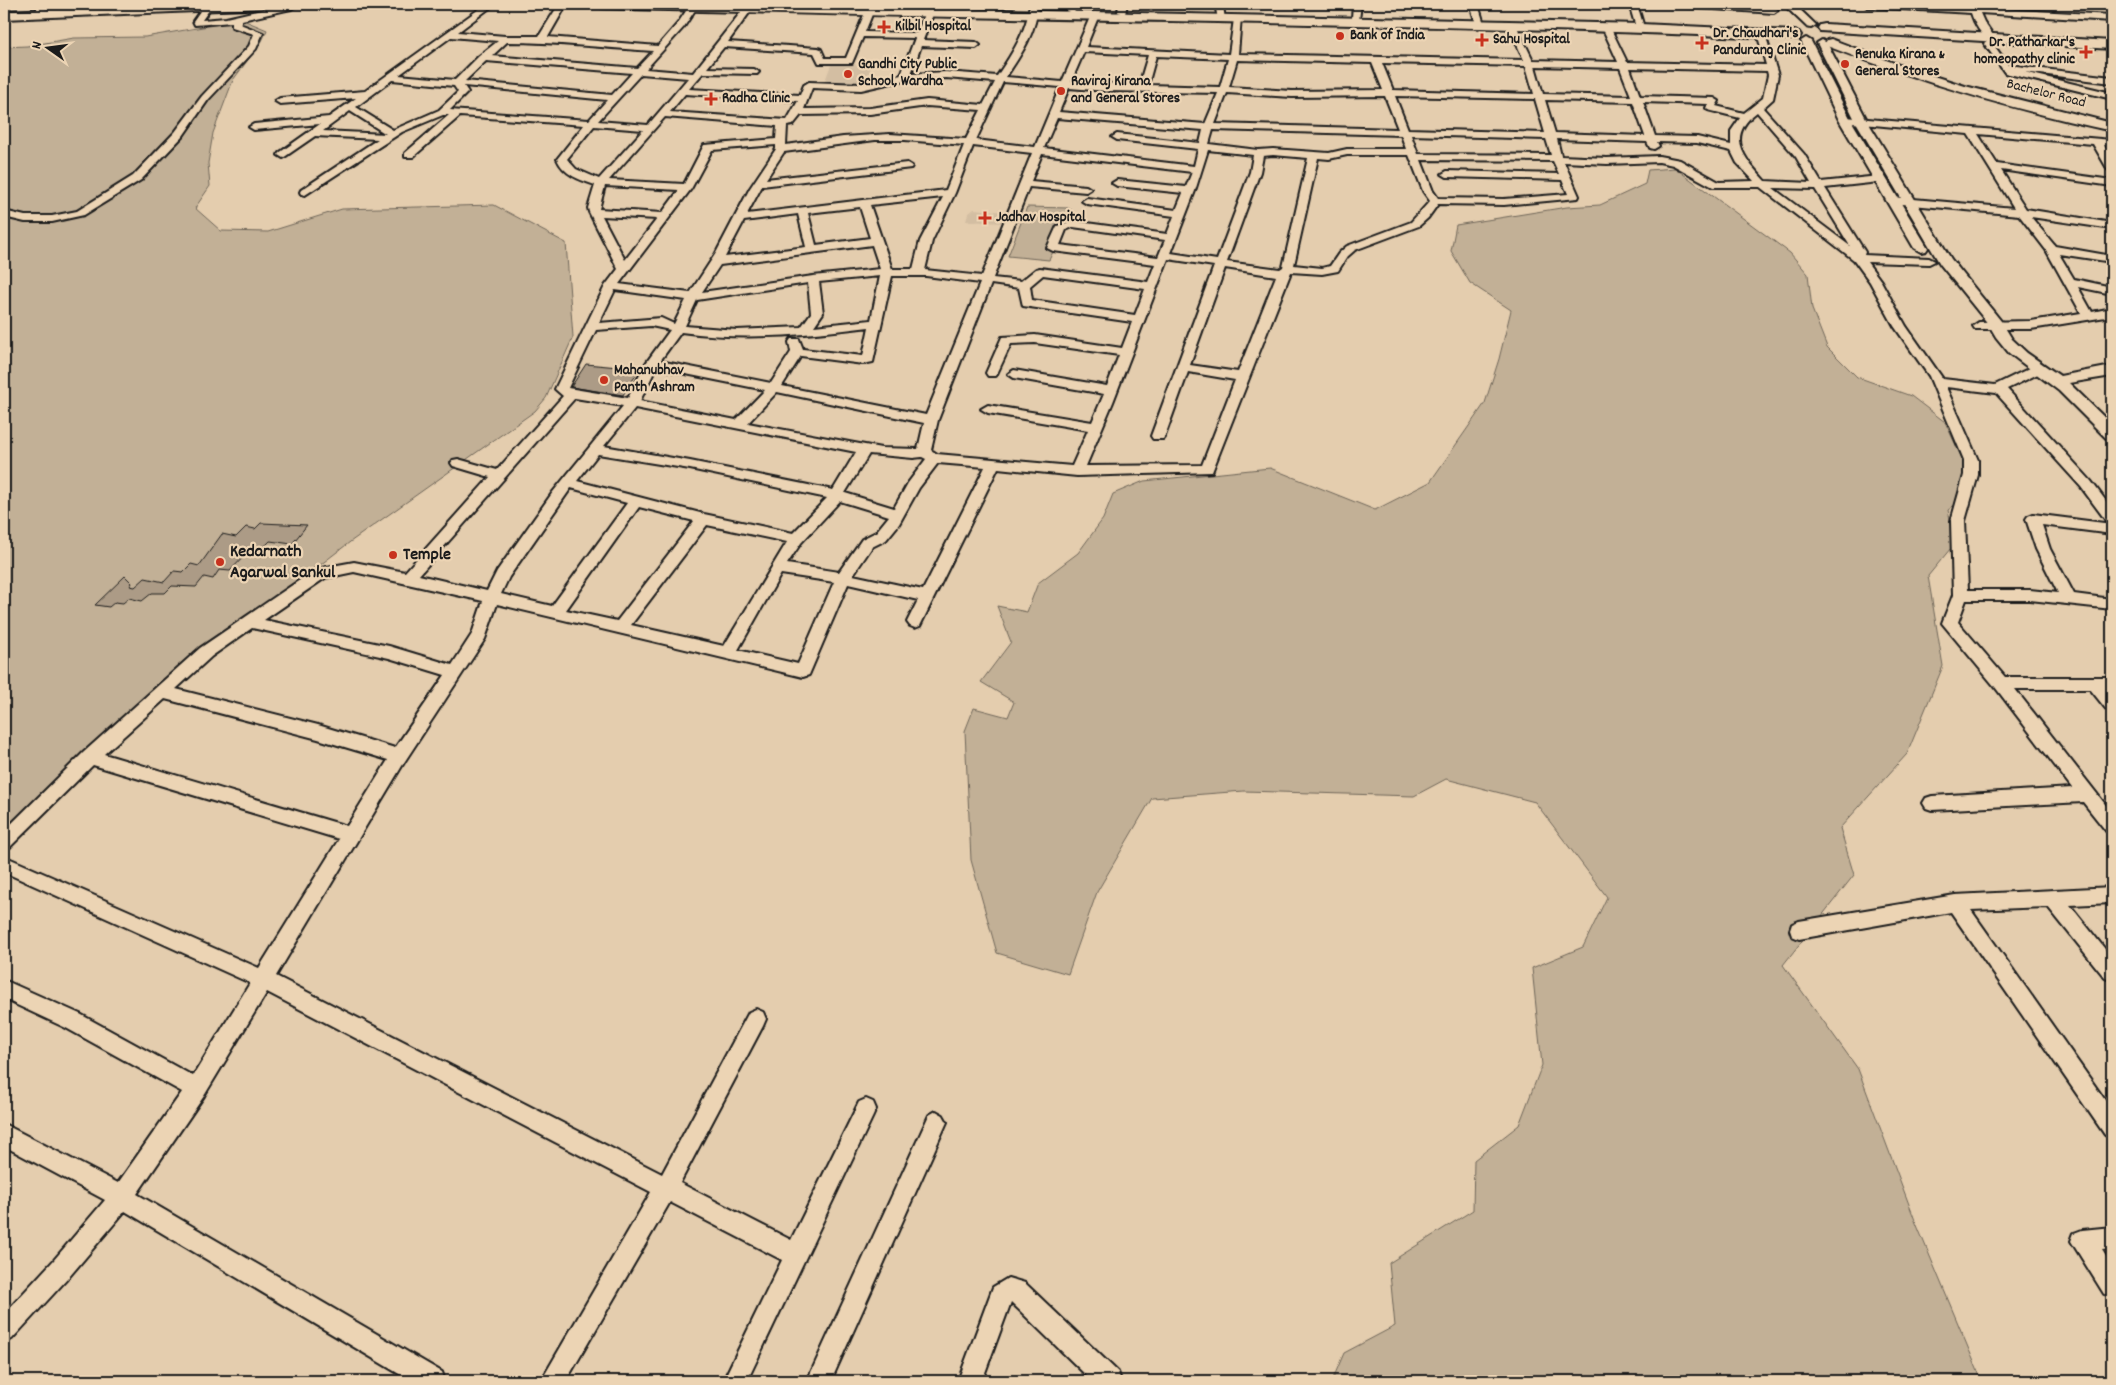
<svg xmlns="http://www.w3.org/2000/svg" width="2116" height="1385" viewBox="0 0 2116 1385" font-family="Dekko,sans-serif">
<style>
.built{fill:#d3bea2}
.green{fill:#c2b096;stroke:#6f6659}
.building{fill:#ac9b86;stroke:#1c1c1c}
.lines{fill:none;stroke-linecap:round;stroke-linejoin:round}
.minor-casing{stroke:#1c1c1c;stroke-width:4}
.tertiary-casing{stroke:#1c1c1c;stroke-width:4}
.secondary-casing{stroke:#1c1c1c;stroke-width:4}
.primary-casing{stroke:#1c1c1c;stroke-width:4}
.minor{fill:#ecd4b4;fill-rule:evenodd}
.tertiary{fill:#ecd4b4;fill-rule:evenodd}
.secondary{fill:#ecd4b4;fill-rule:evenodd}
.primary{fill:#ecd4b4;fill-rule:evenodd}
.poi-dot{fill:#c8321e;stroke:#ecd4b4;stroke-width:2}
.labels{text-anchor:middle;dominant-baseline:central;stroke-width:4.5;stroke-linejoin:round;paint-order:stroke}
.far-poi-label{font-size:15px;font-weight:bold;fill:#1c1c1c;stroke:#ecd4b4;text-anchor:start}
.far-street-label{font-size:15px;fill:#1c1c1c;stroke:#ecd4b4}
.poi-label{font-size:18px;font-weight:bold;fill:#1c1c1c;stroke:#ecd4b4;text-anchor:start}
</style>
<rect width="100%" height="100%" fill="#e4cdae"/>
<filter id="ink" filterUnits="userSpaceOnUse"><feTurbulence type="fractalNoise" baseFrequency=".02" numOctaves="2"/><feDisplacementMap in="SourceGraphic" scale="10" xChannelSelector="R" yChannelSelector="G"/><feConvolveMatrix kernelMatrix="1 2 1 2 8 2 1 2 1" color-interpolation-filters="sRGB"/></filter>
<g filter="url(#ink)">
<path class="built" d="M872 64 864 85 824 83 831 65Z
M974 209 1006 212 1001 223 966 221 968 214Z"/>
<path class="green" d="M243 20 267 30 262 41 233 80 213 133 208 163 210 186 195 208 221 231 268 232 342 209 494 205 566 243 573 337 546 398 535 411 350 542 116 722 4 840V47L27 46 74 38 145 37Z
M1675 168 1790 253 1808 274 1812 309 1827 347 1857 377 1911 396 1945 422 1966 467 1965 497 1948 510 1955 543 1928 576 1943 666 1907 754 1840 828 1854 875 1783 965 1858 1069 1916 1223 1982 1381H1332L1344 1353 1395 1326 1389 1263 1473 1210 1474 1160 1519 1125 1542 1065 1532 968 1583 947 1607 897 1535 802 1446 779 1414 796 1244 791 1152 798 1097 892 1068 974 997 953 971 860 965 731 974 708 1008 717 1014 702 981 682 1011 642 997 606 1027 612 1038 583 1078 553 1103 519 1113 494 1144 481 1270 468 1375 510 1430 482 1485 403 1499 359 1511 310 1470 283 1451 251 1456 225 1567 207 1600 205 1645 184 1648 170Z
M1027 207 1068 208 1073 211 1049 260 1008 256Z"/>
<path class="building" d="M586 364 640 369 623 395 571 387Z
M261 523 307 525 292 544 270 541 259 552 249 551 230 571 219 570 213 579 204 577 196 587 172 586 165 593H152L142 601 129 598 123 603 115 602 109 607 95 605 125 576 132 583 130 586 135 587 145 578 164 582 174 571 183 572 191 564 199 566 222 534 236 537 246 527 255 529Z"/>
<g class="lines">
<g class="minor-casing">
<path id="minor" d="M43 4H53L43 11H37V7Z
M92 4H103L94 9 90 6Z
M205 4 212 6 202 20 226 18 288 4H299L291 9 242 20 240 24 263 33 256 49 208 100 183 136 141 180 84 215 52 222H25L4 217V211L25 216H52L77 211 133 176 175 132 202 96 249 46 254 34 232 27V22L195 25 193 21Z
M486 4H495L458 32 505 36H539L559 4H567L548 37 658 46 678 23 690 5H696L697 7 684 27 646 69 693 73 745 7 752 9 728 42 818 48 821 49 825 58H846L866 10 873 12 865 32 917 33 926 12 930 9 934 12 923 40 976 42 980 45 976 48 921 46 911 74 946 72 997 76C1012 54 1027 31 1030 4H1038C1037 31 1021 55 1006 77L1062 82 1091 15 1095 12 1099 15 1086 47 1229 54 1234 19 1241 17 1238 54 1524 60 1508 25 1512 22 1516 25 1533 60 1618 62 1602 27 1606 24 1610 27 1627 62 1766 65 1757 33 1764 31 1778 75 1773 99 1763 108 1804 154 1821 182 1879 176 1884 179 1879 182 1825 188 1865 252 1864 255 1929 258 1935 261 1929 264 1867 262 1881 281 1906 326 1943 379 1995 385 2034 366H2042L2044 369 2042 372 2007 389 2091 481 2112 509V524L2107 522 2081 487 1996 393 1946 387 1978 460V475L1965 521 1968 590H2030L2058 593 2036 549 2026 519 2028 516 2033 514 2112 524V534L2042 525 2050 549 2074 594 2112 599V609L2030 600H1966L1958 622 2005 677H2112V689H2109L2112 693V710L2106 709 2090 689H2015L2112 813V833L2106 831 2083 802 1932 810 1926 808 1923 803 1926 798 1932 796 2072 788 1995 687 1942 623 1953 595 1951 521 1964 475V460L1929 376 1894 326 1870 282 1854 260 1760 187H1713L1673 165 1659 162 1607 164 1564 162 1579 196 1578 198 1504 205 1438 204 1428 218 1419 226 1355 250 1347 257 1338 271 1322 274 1291 272 1212 472 1077 476 998 468 920 626 915 628 910 626 907 622 918 600 848 584 809 675 803 677 497 604 485 639 405 761 276 976 662 1174 749 1012 756 1009 763 1012 766 1019 763 1026 680 1183 791 1240 859 1102 866 1099 873 1102 876 1109 873 1116 747 1381H723L782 1260 670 1202 566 1381H541L651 1192 267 992 204 1096 137 1194 442 1372 445 1381H411L125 1211 69 1277 12 1339 4 1343V1314L53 1261 105 1200 4 1146V1124L118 1183 182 1092 66 1028 4 999V980L80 1014 193 1076 250 983 4 872V856L259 968 339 839 93 765 10 847 4 850V831L84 752 200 648 316 569 354 562 405 572 490 477 453 466 451 463 453 460 458 459 497 470 563 396 555 389 605 286 618 269 589 212 588 208 595 185C580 180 564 175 557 159L584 125 460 116 413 157H405V153L449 115H443L402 132 305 195 301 194 300 192 301 190 378 139 315 136 283 158 278 155 279 153 320 124 254 130 249 127 254 124 329 117 356 98 280 104 275 101 280 98 365 91ZM451 37 498 41 479 56 455 80 399 75ZM863 37 915 38 901 75 861 84 809 82 804 85 800 95 689 89 703 73 757 74 759 72 754 69 707 68 724 47 814 53 819 63H852ZM507 42C556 42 604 48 653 51L637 68 492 56ZM1084 52 1148 55 1139 85 1071 82ZM1156 56 1228 59 1220 87 1148 85ZM1237 60 1372 63 1383 90 1292 91 1229 87ZM486 61 632 73 612 95 465 81ZM1382 63 1526 66 1534 94 1393 90ZM1535 66 1620 68 1631 96 1543 94ZM1630 68 1767 71 1768 75 1763 98 1744 113 1716 106 1719 101 1714 98 1640 96ZM641 74 688 78 648 125 598 121ZM946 78 995 82 983 105 927 100 870 108 804 109 812 88 861 90 905 80ZM392 80 454 86 458 92 439 110 393 130 356 107ZM1003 82 1060 87 1035 147 976 140ZM464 86 607 100 589 120 450 110 468 92ZM1069 88 1106 91 1218 93 1205 124 1059 112ZM1227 93 1292 97 1385 96 1398 129 1215 124ZM685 94 798 101 787 120 670 112ZM1395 96 1535 99 1545 133 1408 129ZM1545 100 1633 102 1645 136 1555 133ZM1643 102 1708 104 1706 108 1708 110 1740 118 1731 131V145L1697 137 1655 136ZM927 106 981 110 966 139 890 134 843 137 786 145 787 126 793 125 801 115 870 114ZM350 111 386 134 323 131ZM1757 112 1796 157 1811 183 1765 181C1744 158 1725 137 1757 112ZM665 117 777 126 776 139 704 145 684 184 609 180ZM1057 118 1203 130 1200 143 1117 134 1112 137 1117 140 1198 149 1194 166 1044 148ZM594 126 643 130 599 179 576 169 567 159ZM1213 130 1401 135 1406 149H1347L1329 153 1273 149 1258 150 1209 144ZM1411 135 1546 139 1551 155 1418 154ZM1557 139 1647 142 1650 148 1654 149 1659 146 1657 142 1697 143 1731 151 1737 163 1754 181 1719 182 1680 160 1659 156 1607 158 1561 156ZM875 140H905L964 145 946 190 747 214 762 186 911 168 912 166 907 163 766 179 784 152ZM776 145V149L750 188 716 253 690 293 619 284 691 189 712 150ZM973 146 1032 153 982 276 925 270 932 241 955 193ZM1208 150 1253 155 1250 172 1217 260 1171 253 1195 191ZM1042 154 1192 172 1186 187 1117 180 1112 183 1117 186 1183 193 1176 210 1087 198 1082 201 1087 204 1174 216 1167 234 1072 221 1057 226 1047 248 1053 251 1155 264 1148 282 1040 268 1036 269 1021 281 993 278 1029 187 1086 192 1091 189 1086 186 1031 181ZM1273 155 1308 158 1283 267 1280 269 1227 262 1260 172 1263 156ZM1347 155H1409L1423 191 1430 201 1411 222 1347 246 1339 253 1330 266 1322 268 1294 265 1318 158 1329 159ZM1421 160 1553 161 1559 174 1447 171 1442 174 1447 177 1562 180 1568 194 1504 199 1438 198 1433 191ZM605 186 679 190 662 213 599 209ZM1773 188 1815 189 1850 246ZM943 197 920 241 913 269H892L870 205ZM860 207 870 238 816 245 808 213ZM798 214 806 247 725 257 744 221ZM602 216 657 219 625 260ZM1073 227 1165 240 1158 257 1060 245 1066 230ZM872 245 880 269 813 276 702 292 720 265ZM1168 259 1214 266 1151 436 1153 439H1163L1165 436 1188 372 1235 380 1202 465 1086 466 1113 402ZM1225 268 1276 276 1238 372 1190 365ZM1043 275 1145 289 1135 315 1032 300 1030 286ZM880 276 871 320 814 326 823 313 819 282ZM892 276H926L980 283 926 415 782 386 801 356 863 364 873 362ZM808 283 811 313 801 327 737 330 685 326 697 300ZM991 284 1019 288 1023 306 1132 322 1122 348 1035 335 1002 337 986 373 988 376H996L1011 344 1035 343 1119 355 1107 386 1014 370 1008 374 1014 378 1104 394 1092 422 988 405 981 409 988 413 1088 430 1072 466 937 454 931 450 938 420ZM615 290 686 300 674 324 661 318 599 323ZM651 326 670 330 646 363 628 398 568 388 596 330ZM869 327 863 356 803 349 799 339H791L789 342 791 352 771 383 660 361 681 332C746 341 805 335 869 327ZM656 368 765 390 736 420 640 401ZM777 392 924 423 918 449 881 448 748 423ZM575 398 623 406 553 492 497 571 487 591 419 575ZM635 408 856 452 833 490 690 461 604 446ZM598 454 690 469 827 498 793 533 704 514 577 481ZM869 454 913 458 922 457 926 459 908 483 894 508 845 493ZM938 463 985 467 923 590 853 575 872 547 886 540 899 524 919 488ZM571 488 627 503 552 606 501 594 509 577ZM840 501 889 516 876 532 862 539 839 572 787 564 801 543ZM639 507 694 521 617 621 566 610ZM707 525 787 542 724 646 631 625ZM354 572 483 601 472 634 452 665 389 646 264 620 325 578ZM781 574 834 582 798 664 738 650ZM252 628 389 658 445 675 395 748 318 725 176 689 212 656ZM165 699 318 739 388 760 347 826 104 754Z
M970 4H978L971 11 967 8Z
M1069 4H1077L1074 13 1067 11Z
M1119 4H1127L1125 14 1118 12Z
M1215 4H1223L1225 21 1218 19Z
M1353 4H1361L1359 20 1352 18Z
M1470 4H1478L1484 24 1483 26 1476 24Z
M1629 4H1637L1643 24 1642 26 1635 24Z
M1680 4H1718L1774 7 1778 10 1774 13 1684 7Z
M1863 4H1907L1971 7V4H1979V8L2112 15V21L1980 13 1984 22 1995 38 1991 41C1981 36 1974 23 1971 13L1867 7Z
M1988 40 1991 41 2008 65 2112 77V83L2024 72 2112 93V99L2005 73 1984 43Z
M1845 117 2112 140V146L2104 145 2112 160V171L2108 170 2093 144 1978 134 1997 164 2112 180V186L2001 170 2026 209 2112 223V229L2031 217 2055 246 2112 256V262L2059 254 2074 279 2112 287V294L2078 287 2092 312 2112 308V316L2031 329H1975L1973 326 1979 322 2031 321 2081 313 2046 250 2019 215 1891 203 1886 200 1891 197 2014 208 1968 134 1842 122 1840 120Z
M2112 887V903L2070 905 2112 958V981L2105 978 2048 907 1971 910 2112 1110V1139L2105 1135 1951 912 1799 939 1792 936 1790 930 1792 924 1799 921 1955 895Z
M936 1111 943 1115 947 1122 831 1381H807L929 1115Z
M2112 1227V1249L2102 1250 2112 1266V1297L2104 1294 2071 1241 2074 1233 2082 1230Z
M1008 1278 1025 1283 1118 1372 1121 1381H1092L1011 1302 982 1381H958L993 1287Z"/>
</g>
<g class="tertiary-casing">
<path id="tertiary" d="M1783 4H1794L1816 25 1811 28 1807 27Z
M1806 38 1811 41 1851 120 1928 248 1926 251 1921 252 1914 248 1839 120 1801 41Z
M1822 40 1827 43 1868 122 1951 259 2001 321 2012 339 2027 353 2060 376 2112 366V376L2069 383 2112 425V439L2106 438 2059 391 2009 353 1996 337 1989 325 1940 264 1856 122 1817 43Z"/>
</g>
<g class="secondary-casing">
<path id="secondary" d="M1831 39 1902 66 1965 86 2112 123V131C2015 110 1920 82 1827 46L1825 43 1827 40Z"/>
</g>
<g class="primary-casing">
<path id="primary" d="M175 4H275L268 8 4 19V11Z
M595 4H726L1641 24 1794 31 1799 32 1801 35 1799 38 1794 39C1397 21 999 21 602 8Z
M1825 24 2112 41V49L1820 31 1818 28 1820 25Z"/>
</g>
<use href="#minor" class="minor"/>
<use href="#tertiary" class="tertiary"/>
<use href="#secondary" class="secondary"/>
<use href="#primary" class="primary"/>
</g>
</g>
<g class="poi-dot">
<path d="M881.5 19.5h5v5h5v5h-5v5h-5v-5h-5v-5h5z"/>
<circle cx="1340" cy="36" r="5"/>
<path d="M1479.5 32.5h5v5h5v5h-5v5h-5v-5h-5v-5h5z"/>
<path d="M1699.5 35.5h5v5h5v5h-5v5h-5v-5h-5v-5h5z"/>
<path d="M2083.5 44.5h5v5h5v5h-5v5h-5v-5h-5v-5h5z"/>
<circle cx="1845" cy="64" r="5"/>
<circle cx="848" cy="74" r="5"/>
<circle cx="1061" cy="91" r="5"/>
<path d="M708.5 91.5h5v5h5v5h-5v5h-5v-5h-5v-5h5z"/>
<path d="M982.5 210.5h5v5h5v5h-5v5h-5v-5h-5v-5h5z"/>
<circle cx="604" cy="380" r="5"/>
<circle cx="393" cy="555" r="5"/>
<circle cx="220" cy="562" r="5"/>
</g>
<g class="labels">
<g class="far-poi-label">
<text x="895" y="27">Kilbil Hospital</text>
<text x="1713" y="34">Dr. Chaudhari's<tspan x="1713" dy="17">Pandurang Clinic</tspan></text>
<text x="1350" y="36">Bank of India</text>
<text x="1493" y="40">Sahu Hospital</text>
<text x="2075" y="43" text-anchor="end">Dr. Patharkar's<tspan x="2075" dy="17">homeopathy clinic</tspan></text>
<text x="1855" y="55">Renuka Kirana &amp;<tspan x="1855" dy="17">General Stores</tspan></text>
<text x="858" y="65">Gandhi City Public<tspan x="858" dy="17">School, Wardha</tspan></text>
<text x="1071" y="82">Raviraj Kirana<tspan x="1071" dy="17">and General Stores</tspan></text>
<text x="722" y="99">Radha Clinic</text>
<text x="996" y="218">Jadhav Hospital</text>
<text x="614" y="371">Mahanubhav<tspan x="614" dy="17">Panth Ashram</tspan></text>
</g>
<g class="far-street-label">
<text transform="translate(2046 94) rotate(14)">Bachelor Road</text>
</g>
<g class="poi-label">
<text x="230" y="552">Kedarnath<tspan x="230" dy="21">Agarwal Sankul</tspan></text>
<text x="403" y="555">Temple</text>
</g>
</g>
<rect width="2116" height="1385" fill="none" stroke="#ecd4b4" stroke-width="20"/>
<rect x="10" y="10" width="2096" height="1365" fill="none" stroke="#1c1c1c" stroke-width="2" filter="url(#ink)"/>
<g transform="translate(48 48) rotate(284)" stroke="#ecd4b4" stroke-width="4" paint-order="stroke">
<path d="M0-4L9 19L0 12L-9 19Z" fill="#1c1c1c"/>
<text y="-8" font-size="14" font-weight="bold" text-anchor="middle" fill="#1c1c1c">N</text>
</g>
</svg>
